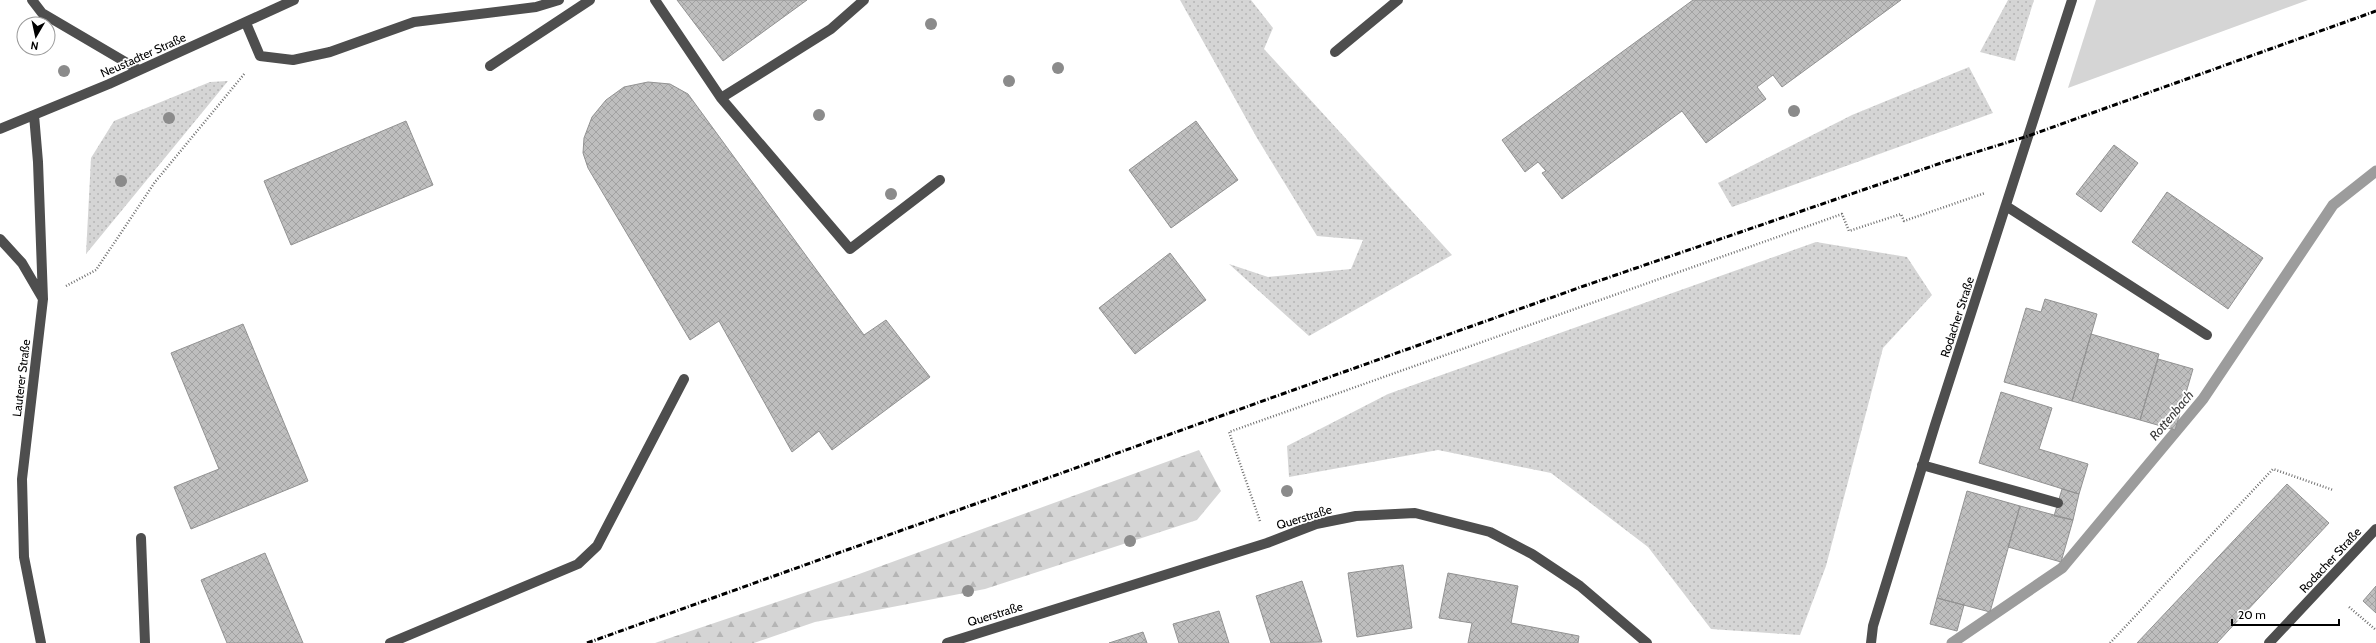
<svg xmlns="http://www.w3.org/2000/svg" width="2376" height="643" viewBox="0 0 2376 643" font-family="Cabin,sans-serif">
<style>
.grass{fill:url(#grass-dots)}
.forest{fill:url(#forest-firs)}
.garden{fill:#d5d5d5}
.lines{fill:none;stroke-linecap:round;stroke-linejoin:round}
.stream{stroke:#9c9c9c;stroke-width:11}
.building{fill:url(#building-cross-hatch);stroke:#929292}
.path{stroke:#707070;stroke-width:2.5;stroke-dasharray:1 2;stroke-linecap:butt}
.minor{stroke:#4e4e4e;stroke-width:10}
.rail{stroke:#000;stroke-width:3;stroke-dasharray:6 2 1 2;stroke-linecap:butt}
.tree{fill:#8b8b8b}
.labels{text-anchor:middle;dominant-baseline:central;stroke-width:3.5;stroke-linejoin:round;paint-order:stroke}
.street-label{font-size:12px;fill:#000;stroke:#fff}
.water-label{font-size:13px;font-style:italic;fill:#3d3d3d;stroke:#fff}
</style>
<defs>
<pattern id="grass-dots" width="8" height="8" patternUnits="userSpaceOnUse"><rect width="8" height="8" fill="#d5d5d5"/><path d="M2 2h.1M6 6h.1" fill="none" stroke="#b5b5b5" stroke-width="1.8" stroke-linecap="round"/></pattern>
<pattern id="forest-firs" width="22" height="20" patternUnits="userSpaceOnUse"><rect width="22" height="20" fill="#d5d5d5"/><path d="M5 1l3.5 6h-7zM16 11l3.5 6h-7z" fill="#b5b5b5"/></pattern>
<pattern id="building-cross-hatch" width="8" height="8" patternUnits="userSpaceOnUse"><rect width="8" height="8" fill="#bebebe"/><path d="M0 0l8 8M0 8l8-8" fill="none" stroke="#a2a2a2"/></pattern>
</defs>
<rect width="100%" height="100%" fill="#fff"/>
<path class="grass" d="M1180 0H1251L1273 28 1264 49 1452 255 1309 336 1229 264 1268 277 1351 269 1363 240 1317 236 1257 138Z
M2008 0H2034L2015 61 1980 52Z
M1969 67 1993 113 1732 207 1718 183 1852 115Z
M228 81 86 254 91 158 114 121 210 82Z
M1816 242 1907 257 1932 295 1883 348 1826 566 1800 635 1711 629 1648 547 1551 473 1438 450 1289 477 1287 446 1388 394Z"/>
<path class="forest" d="M1199 450 1221 491 1197 520 985 589 815 622 754 643H655L851 577Z"/>
<path class="garden" d="M2096 0H2308L2068 88Z"/>
<g class="lines">
<path class="stream" d="M1952 643 2062 568 2203 399 2333 205 2376 171"/>
</g>
<path class="building" d="M677 0H807L723 61Z
M1693 0H1901L1782 87 1773 75 1757 87 1766 99 1706 143 1682 111 1562 199 1542 173 1546 171 1538 162 1525 172 1502 140Z
M648 82 670 84 688 94 864 335 886 320 930 377 832 450 819 431 792 452 719 321 690 340 588 168 583 153 584 138 592 117 606 100 624 87Z
M406 121 433 185 291 245 264 181Z
M1196 121 1238 180 1171 228 1129 170Z
M2114 145 2138 163 2101 212 2076 194Z
M2167 192 2263 258 2228 309 2132 242Z
M1170 253 1206 300 1135 354 1099 308Z
M2045 299 2097 314 2072 401 2004 382 2026 308 2041 312Z
M243 324 308 481 191 529 174 487 219 469 171 353Z
M2091 334 2159 354 2140 420 2072 401Z
M2158 359 2193 369 2175 430 2140 420Z
M2001 392 2052 408 2039 449 2088 464 2079 494 1979 463Z
M2287 484 2329 523 2228 631 2217 643H2137Z
M2062 489 2079 494 2073 520 2054 516Z
M1967 491 2020 506 1990 612 1937 598Z
M2020 506 2073 520 2061 562 2008 547Z
M265 553 303 643H227L201 580Z
M1403 565 1412 628 1357 637 1348 573Z
M1448 573 1518 586 1511 623 1579 636 1578 643H1468L1472 623 1439 618Z
M1302 581 1322 642 1271 643 1256 596Z
M2376 586V613L2363 601Z
M1937 598 1964 605 1957 631 1930 624Z
M1219 611 1229 643H1179L1173 624Z
M1143 632 1147 643H1109Z"/>
<g class="lines">
<path class="path" d="M66 286 96 270 155 182 245 73
M1260 521 1229 432 1842 214 1849 231 1901 214 1904 221 1985 193
M2349 607 2376 630
M2110 643 2273 469 2333 490"/>
<path class="minor" d="M32 0 42 13 139 70
M655 0 721 98 850 249 940 180
M246 23 260 56 293 60 330 52 414 22 536 7 559 0
M1335 52 1398 0
M490 66 590 0
M721 98 831 29 864 0
M34 115 38 162 43 299 22 479 24 557 41 643
M0 129 109 84 294 0
M2006 206 2207 335
M0 239 22 263 43 299
M1922 465 2058 503
M141 538 145 643
M390 643 578 564 597 546 684 379
M947 643 1267 543 1316 524 1356 516 1415 513 1490 532 1532 554 1580 586 1647 643
M1871 643 1873 626 1935 425 2072 0
M2269 643 2376 529"/>
<path class="rail" d="M587 643 1581 287 1944 162 2028 136 2376 11"/>
</g>
<g class="tree">
<circle cx="931" cy="24" r="6"/>
<circle cx="1058" cy="68" r="6"/>
<circle cx="64" cy="71" r="6"/>
<circle cx="1009" cy="81" r="6"/>
<circle cx="1794" cy="111" r="6"/>
<circle cx="819" cy="115" r="6"/>
<circle cx="169" cy="118" r="6"/>
<circle cx="121" cy="181" r="6"/>
<circle cx="891" cy="194" r="6"/>
<circle cx="1287" cy="491" r="6"/>
<circle cx="1130" cy="541" r="6"/>
<circle cx="968" cy="591" r="6"/>
</g>
<g class="labels">
<g class="street-label">
<text transform="translate(143 55) rotate(-24)">Neustadter Straße</text>
<text transform="translate(1957 317) rotate(-72)">Rodacher Straße</text>
<text transform="translate(21 378) rotate(-83)">Lauterer Straße</text>
<text transform="translate(1304 517) rotate(-17)">Querstraße</text>
<text transform="translate(2330 560) rotate(-47)">Rodacher Straße</text>
<text transform="translate(995 614) rotate(-17)">Querstraße</text>
</g>
<g class="water-label">
<text transform="translate(2171 415) rotate(-50)">Rottenbach</text>
</g>
</g>
<g transform="translate(36 36) rotate(189)"><circle r="19" fill="#ffffff" stroke="#999999"/>
<path d="M0-3L7 15L0 10L-7 15Z" fill="#000000"/>
<text y="-6" font-size="11" font-weight="bold" text-anchor="middle" fill="#000000">N</text>
</g>
<path d="M2232 619v6h107v-6" fill="none" stroke="#000000" stroke-width="2"/>
<text x="2238" y="619" font-size="12" fill="#000000" stroke="#ffffff" stroke-width="3" paint-order="stroke">20 m</text>
</svg>
